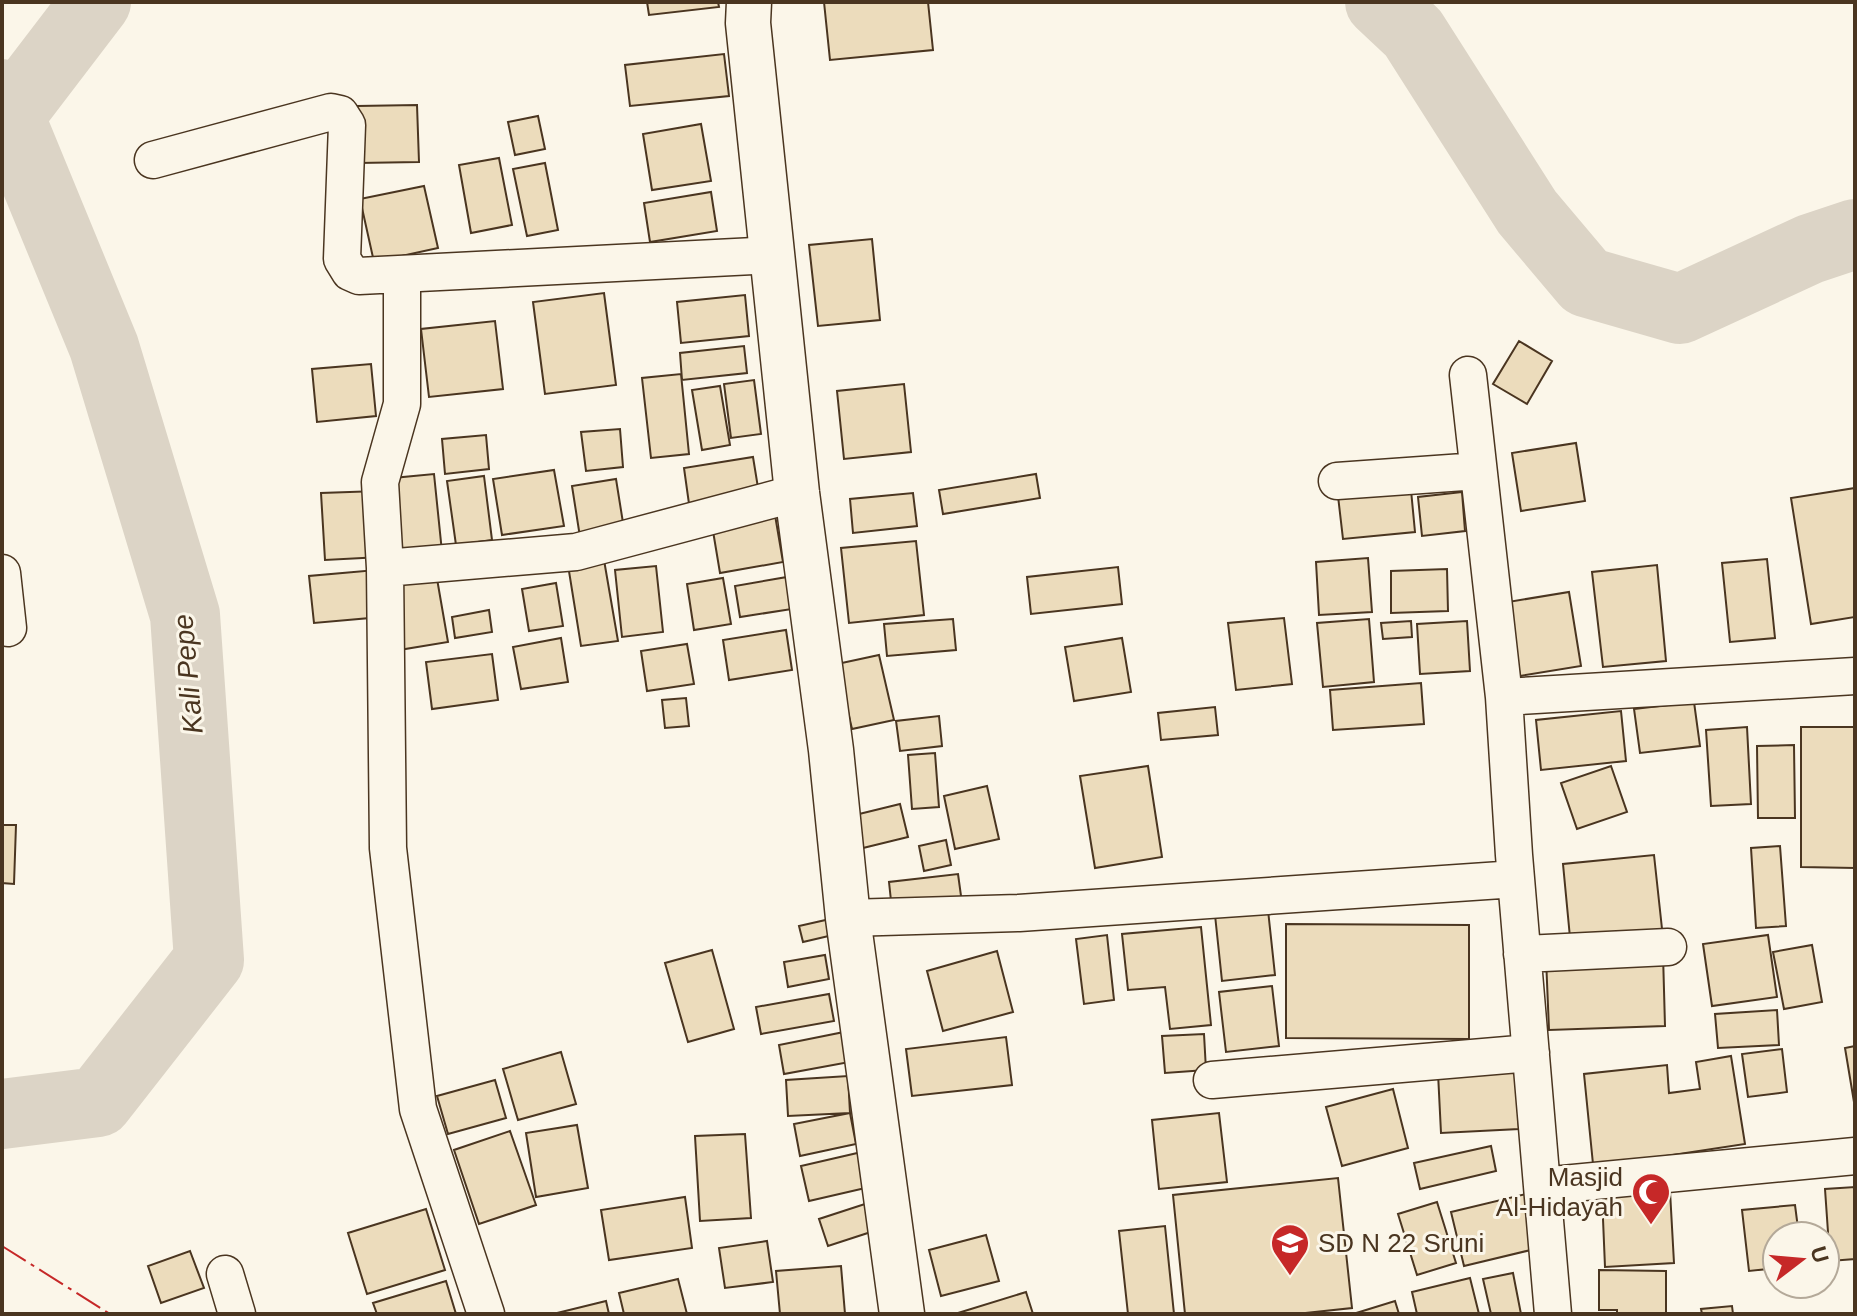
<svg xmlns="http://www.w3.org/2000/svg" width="1857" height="1316" viewBox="0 0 1857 1316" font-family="Arial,sans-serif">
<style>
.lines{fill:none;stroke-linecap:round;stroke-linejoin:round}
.river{stroke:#dcd4c6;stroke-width:70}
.building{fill:#ecdcbc;stroke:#4a3520;stroke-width:2}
.street-casing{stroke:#4a3520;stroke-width:39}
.secondary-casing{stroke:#4a3520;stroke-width:47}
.street{stroke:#fbf6e9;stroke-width:36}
.secondary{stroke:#fbf6e9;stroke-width:44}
.power{stroke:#c62828;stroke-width:2;stroke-dasharray:28 6 4 6;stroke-linecap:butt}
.labels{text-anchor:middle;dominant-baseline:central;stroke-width:6;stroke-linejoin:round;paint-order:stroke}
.poi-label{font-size:26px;fill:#4a3520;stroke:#fbf6e9;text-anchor:end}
.water-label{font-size:28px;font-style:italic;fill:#4a3520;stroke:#fbf6e9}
</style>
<rect width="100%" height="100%" fill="#fbf6e9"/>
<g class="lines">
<path class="river" d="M1380 2 1413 33 1527 212 1586 282 1680 309 1810 249 1855 234
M2 94 9 116 104 347 185 615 209 960 98 1102 2 1114
M9 116 96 2"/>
</g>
<path class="building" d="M647 2H718L719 7 649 15Z
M824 2H928L933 50 830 60Z
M724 54 729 96 630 106 625 65Z
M417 105 419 162 358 163 357 106Z
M538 116 545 149 515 155 508 122Z
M701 124 711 181 652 190 643 134Z
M499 158 512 225 471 233 459 165Z
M545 163 558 230 527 236 513 169Z
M424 186 438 248 374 262 360 199Z
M711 192 717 231 650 242 644 203Z
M872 239 880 320 818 326 809 245Z
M604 293 616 385 545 394 533 302Z
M745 295 749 336 681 343 677 302Z
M495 321 503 389 429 397 421 329Z
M1519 341 1552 361 1527 404 1493 384Z
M744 346 747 373 682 380 680 353Z
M371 364 376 416 317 422 312 369Z
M681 374 689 454 651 458 642 378Z
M754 380 761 434 731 438 724 384Z
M904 384 911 452 844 459 837 391Z
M720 386 730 445 702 450 692 390Z
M620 429 623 467 586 471 581 432Z
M486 435 489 469 445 474 442 439Z
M1576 443 1585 501 1521 511 1512 453Z
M753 457 760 500 690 511 684 468Z
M554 470 564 526 502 535 493 479Z
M434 474 442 552 402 557 393 478Z
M1036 474 1040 498 943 514 939 490Z
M484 476 492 540 456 545 447 481Z
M616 479 624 529 580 537 572 486Z
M1855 488V617L1811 624 1791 498Z
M1411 490 1415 532 1343 539 1338 496Z
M378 491 381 557 325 560 321 493Z
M1462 492 1465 531 1422 536 1418 497Z
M913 493 917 526 853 533 850 499Z
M775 515 783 562 720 573 712 525Z
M916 541 924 615 849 623 841 548Z
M1368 558 1372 612 1319 615 1316 562Z
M1767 559 1775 638 1730 642 1722 563Z
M604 560 618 641 581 646 568 565Z
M1657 565 1666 661 1603 667 1592 572Z
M656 566 663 632 622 637 615 570Z
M1118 567 1122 604 1031 614 1027 577Z
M1447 569 1448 611 1391 613V571Z
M376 570 381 617 314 623 309 576Z
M436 573 448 642 399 650 388 581Z
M787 577 792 609 740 617 735 586Z
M723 578 731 624 694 630 687 584Z
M556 583 563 626 529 631 522 589Z
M1569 592 1581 666 1520 676 1508 602Z
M489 610 492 632 455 638 452 617Z
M1284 618 1292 684 1236 690 1228 623Z
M953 619 956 650 887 656 884 624Z
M1369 619 1374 682 1323 687 1317 623Z
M1411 621 1412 637 1383 639 1381 623Z
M1467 621 1470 671 1420 674 1417 624Z
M786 630 792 670 729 680 723 640Z
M561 638 568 682 521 689 513 647Z
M1122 638 1131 692 1074 701 1065 647Z
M687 644 694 684 647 691 641 651Z
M492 654 498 700 432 709 426 662Z
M879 655 894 720 852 729 837 664Z
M1421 683 1424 724 1333 730 1330 690Z
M686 698 689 726 665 728 662 700Z
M1694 702 1700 746 1640 753 1634 709Z
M1215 707 1218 735 1161 740 1158 713Z
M1621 711 1626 761 1541 770 1536 720Z
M939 716 942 746 900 751 896 721Z
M1747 727 1751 804 1711 806 1706 730Z
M1801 727H1855V868L1801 867Z
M1794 745 1795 818H1758L1757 746Z
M935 753 939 807 912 809 908 755Z
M1148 766 1162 857 1095 868 1080 776Z
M1611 766 1627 812 1577 829 1561 783Z
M987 786 999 839 955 849 944 796Z
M900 804 908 837 863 848 855 815Z
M2 825H16L14 884 2 883Z
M946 840 951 865 924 871 919 846Z
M1780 846 1786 926 1756 928 1751 848Z
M1654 855 1663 938 1571 948 1563 864Z
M958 874 962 903 892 910 889 882Z
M1268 910 1275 975 1222 981 1215 915Z
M830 919 833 935 803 942 799 926Z
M1286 924 1469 925V1039L1286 1038Z
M1201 927 1211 1025 1170 1029 1165 987 1128 990 1122 934Z
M1107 935 1114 1000 1084 1004 1076 939Z
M1768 935 1777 997 1712 1006 1703 944Z
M1812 945 1822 1002 1784 1009 1773 952Z
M712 950 734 1029 688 1042 665 963Z
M997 951 1013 1012 943 1031 927 971Z
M1663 954 1665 1026 1549 1030 1546 958Z
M825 955 829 979 788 987 784 962Z
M1272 986 1279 1046 1226 1052 1219 992Z
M829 994 834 1021 761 1034 756 1007Z
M1777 1010 1779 1045 1718 1048 1715 1014Z
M849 1031 855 1061 784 1074 779 1045Z
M1204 1034 1206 1070 1165 1073 1162 1036Z
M1006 1037 1012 1085 912 1096 906 1049Z
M1855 1046V1108L1845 1048Z
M1782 1049 1787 1092 1748 1097 1742 1054Z
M561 1052 576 1104 518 1120 503 1069Z
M1731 1056 1745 1144 1666 1156 1593 1164 1584 1074 1667 1065 1669 1093 1700 1089 1696 1062Z
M1515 1068 1519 1129 1441 1133 1438 1073Z
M848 1076 850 1113 788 1116 786 1080Z
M495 1080 506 1118 448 1134 437 1096Z
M1393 1089 1408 1148 1342 1166 1326 1107Z
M850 1113 856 1144 800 1156 794 1124Z
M1219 1113 1227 1182 1159 1189 1152 1120Z
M577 1125 588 1188 536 1197 526 1133Z
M510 1131 536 1205 479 1224 454 1150Z
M745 1134 751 1218 700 1221 695 1136Z
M1491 1146 1496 1171 1420 1189 1414 1163Z
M866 1151 874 1186 809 1201 801 1166Z
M1338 1178 1352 1308 1296 1314H1185L1173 1195Z
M1855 1187V1259L1830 1261 1825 1189Z
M1670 1191 1674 1263 1605 1267 1602 1195Z
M1526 1194 1539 1248 1464 1266 1451 1212Z
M685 1197 692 1248 609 1260 601 1210Z
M871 1202 880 1229 828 1246 819 1219Z
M1437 1202 1456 1263 1417 1275 1398 1214Z
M1795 1205 1799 1236H1777V1268L1749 1271 1742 1210Z
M426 1209 445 1270 367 1294 348 1233Z
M1165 1226 1174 1314H1128L1119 1231Z
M986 1235 999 1281 941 1296 929 1250Z
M767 1241 773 1282 725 1288 719 1248Z
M190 1251 204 1288 161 1303 148 1266Z
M841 1266 845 1314H780L776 1271Z
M1599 1270 1666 1271V1314H1617V1310H1599Z
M1513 1273 1521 1314H1491L1483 1279Z
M1470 1278 1479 1314H1417L1412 1292Z
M678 1279 687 1314H624L619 1293Z
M446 1281 456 1314H377L373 1303Z
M1026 1292 1033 1314 958 1313Z
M606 1301 609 1314H553Z
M1395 1301 1399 1314H1353Z
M1732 1306 1733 1314H1702L1701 1309Z"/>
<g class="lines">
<g class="street-casing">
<path id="street" d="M153 160 331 112 340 114 347 125 342 259 350 272 359 276 774 255
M402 274V404L380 482 385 568 388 848 418 1109 486 1314
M1468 375 1504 697 1514 855 1542 1186
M1337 481 1478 471
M385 568 576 552 797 493
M2 573 8 628
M1504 697 1855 676
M848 918 1019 913 1516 879
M1522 954 1668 947
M1212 1080 1531 1053
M225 1274 237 1314
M1553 1314 1542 1186 1855 1156"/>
</g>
<g class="secondary-casing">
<path id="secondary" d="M749 2 748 23 797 493 831 750 848 918 902 1314"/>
</g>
<use href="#street" class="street"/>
<use href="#secondary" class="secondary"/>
<path class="power" d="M2 1246 110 1314"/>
</g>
<defs>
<g id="mosque-pin" transform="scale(2)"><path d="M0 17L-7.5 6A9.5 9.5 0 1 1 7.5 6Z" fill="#c62828" stroke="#fbf6e9"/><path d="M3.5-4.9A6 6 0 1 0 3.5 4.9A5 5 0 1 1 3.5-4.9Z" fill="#fff"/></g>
<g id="school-pin" transform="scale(2)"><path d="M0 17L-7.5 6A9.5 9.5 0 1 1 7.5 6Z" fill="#c62828" stroke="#fbf6e9"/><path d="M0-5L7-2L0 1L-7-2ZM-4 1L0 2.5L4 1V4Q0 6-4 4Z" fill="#fff"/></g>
</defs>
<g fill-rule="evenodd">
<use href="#mosque-pin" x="1651" y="1192"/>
<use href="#school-pin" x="1290" y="1243"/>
</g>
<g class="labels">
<g class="poi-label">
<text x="1623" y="1177">Masjid<tspan x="1623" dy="30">Al-Hidayah</tspan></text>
<text x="1318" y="1243" text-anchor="start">SD N 22 Sruni</text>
</g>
<g class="water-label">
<text transform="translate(188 674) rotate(-95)">Kali Pepe</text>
</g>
</g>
<rect width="1857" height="1316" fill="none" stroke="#4a3520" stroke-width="8"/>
<g transform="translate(1801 1260) rotate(74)"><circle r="38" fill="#fbf6e9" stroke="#b4a999" stroke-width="2"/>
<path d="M0-6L14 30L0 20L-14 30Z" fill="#c62828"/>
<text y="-12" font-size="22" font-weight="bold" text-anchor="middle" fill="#4a3520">U</text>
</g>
</svg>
